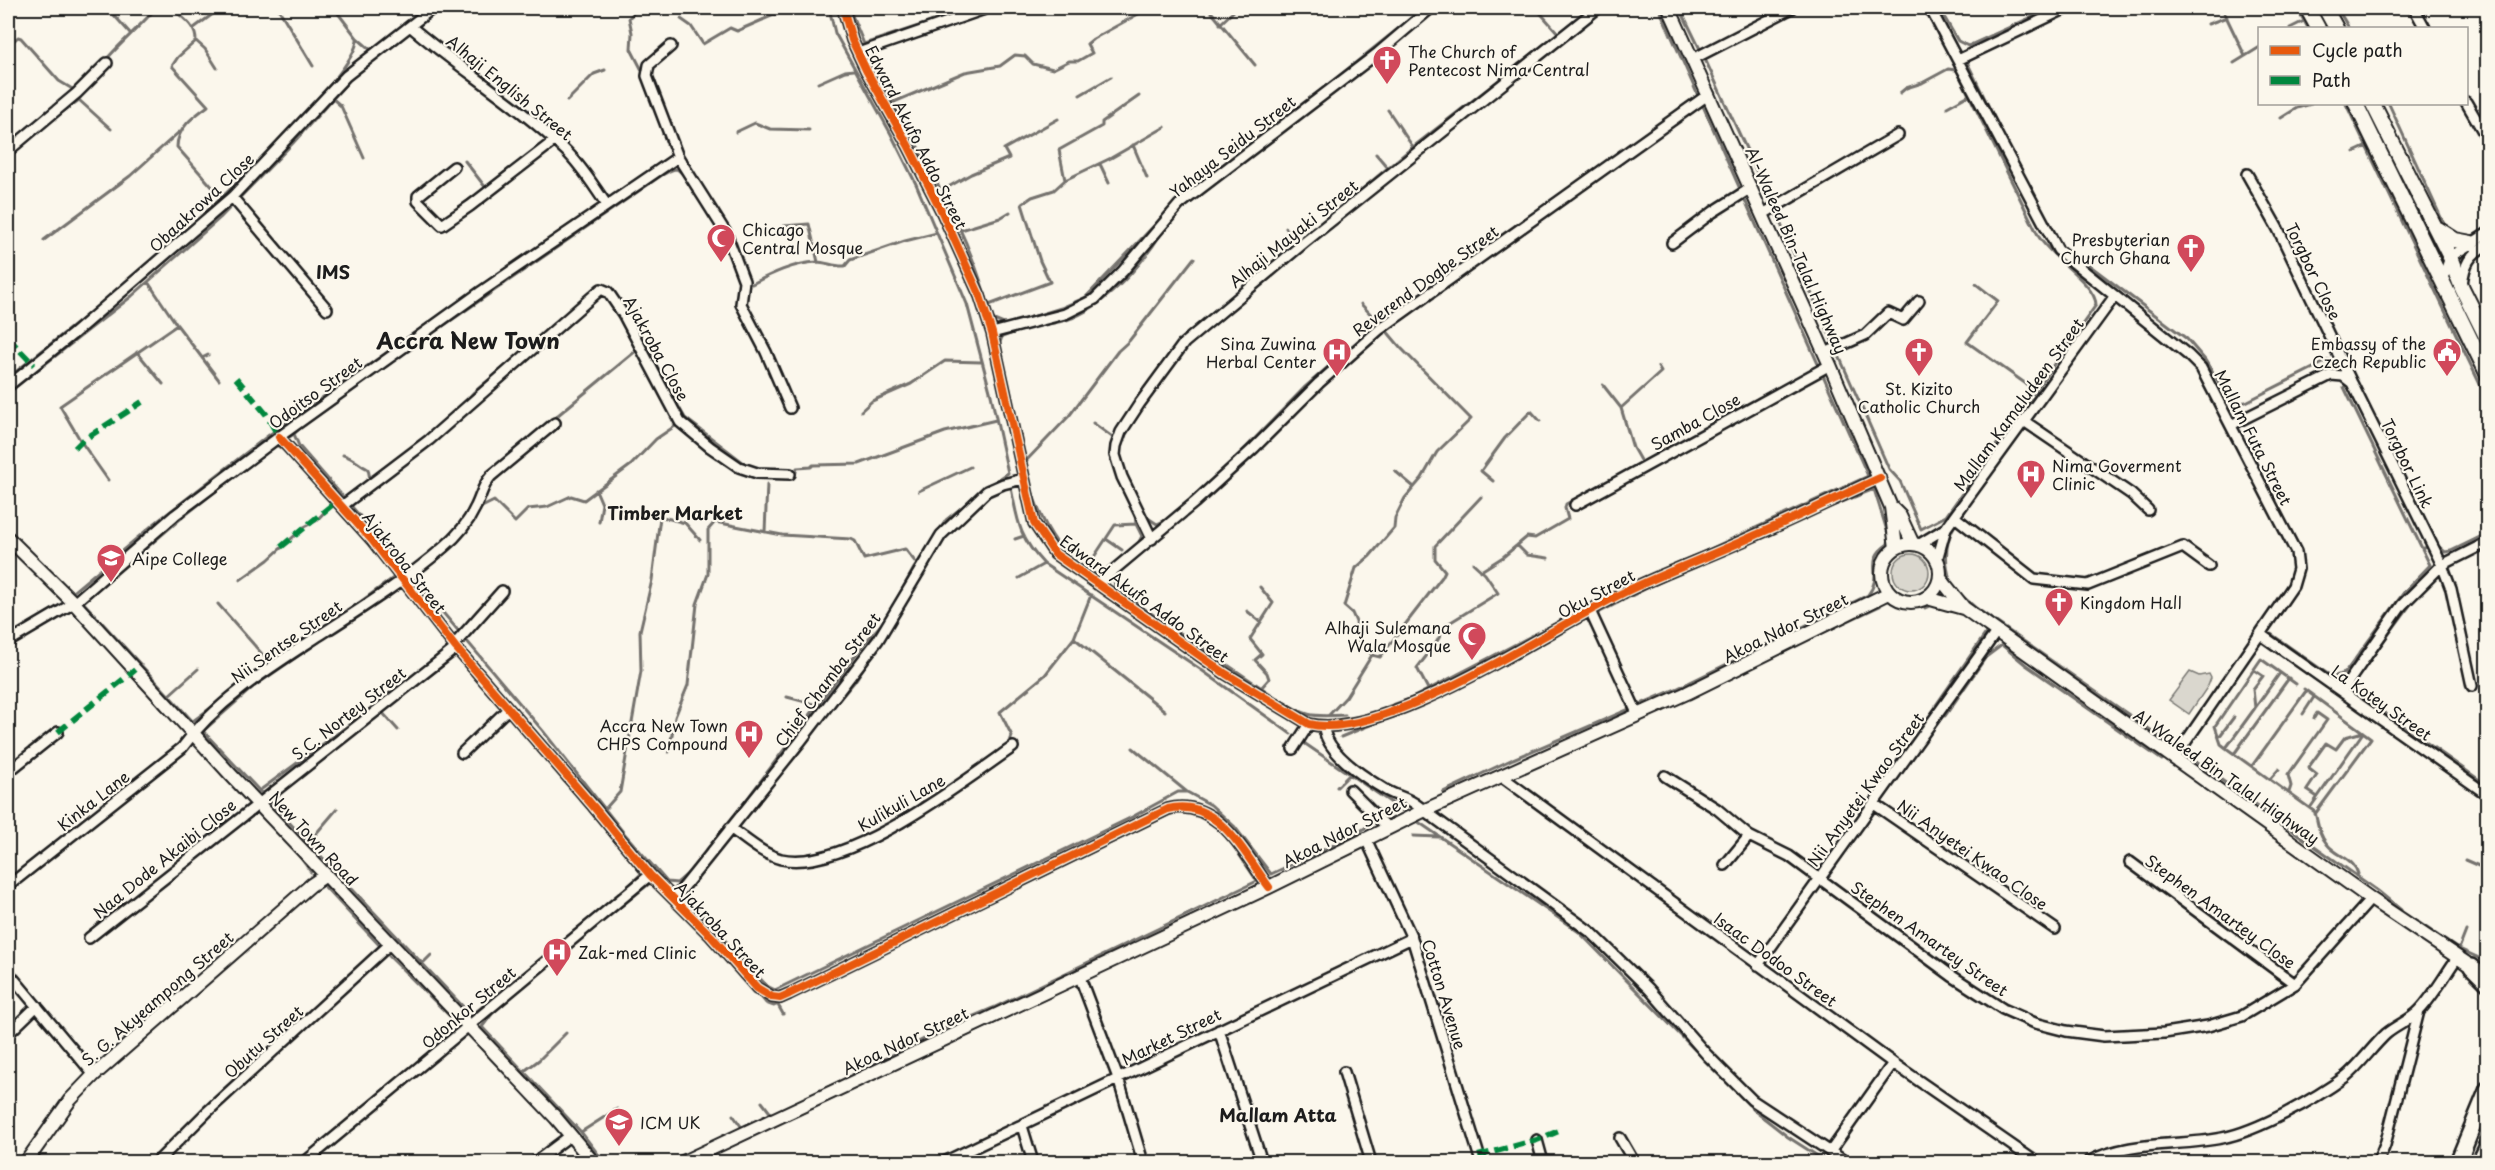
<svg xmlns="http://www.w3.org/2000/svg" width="2495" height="1170" viewBox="0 0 2495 1170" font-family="'Playpen Sans',sans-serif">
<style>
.green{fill:#dad7ce;stroke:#7b7a75;stroke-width:1.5}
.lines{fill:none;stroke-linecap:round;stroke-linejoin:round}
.stream{stroke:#74726e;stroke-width:3}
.minor-casing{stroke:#1c1c1c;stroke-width:14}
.tertiary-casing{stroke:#1c1c1c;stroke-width:16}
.secondary-casing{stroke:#1c1c1c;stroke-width:18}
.primary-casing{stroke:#1c1c1c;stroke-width:20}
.minor{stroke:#fbf7ec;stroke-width:9}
.tertiary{stroke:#fbf7ec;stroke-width:12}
.secondary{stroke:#fbf7ec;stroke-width:14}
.primary{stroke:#fbf7ec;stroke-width:15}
.quiet{stroke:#00873e;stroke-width:6;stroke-dasharray:12 6;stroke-linecap:butt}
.cycleway-casing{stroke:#fbf7ec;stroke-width:11}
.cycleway{stroke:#e8590c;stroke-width:8}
.labels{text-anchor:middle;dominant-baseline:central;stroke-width:4.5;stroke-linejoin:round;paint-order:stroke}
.poi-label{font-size:16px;fill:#1c1c1c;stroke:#fbf7ec;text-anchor:start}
.street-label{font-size:16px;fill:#1c1c1c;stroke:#fbf7ec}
.neighbourhood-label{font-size:18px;font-weight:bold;fill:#1c1c1c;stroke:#fbf7ec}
.district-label{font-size:22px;font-weight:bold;fill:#1c1c1c;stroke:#fbf7ec}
</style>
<rect width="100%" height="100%" fill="#fbf7ec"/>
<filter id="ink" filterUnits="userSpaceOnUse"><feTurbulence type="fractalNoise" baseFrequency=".0167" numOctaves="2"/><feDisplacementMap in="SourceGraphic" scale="12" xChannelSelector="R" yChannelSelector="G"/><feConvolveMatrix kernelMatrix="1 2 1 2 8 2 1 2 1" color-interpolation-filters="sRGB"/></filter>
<g filter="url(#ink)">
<path class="green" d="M1893 572a18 18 0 1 1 36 0a18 18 0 1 1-36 0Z
M2190 672 2199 676 2209 674 2211 678 2208 686 2189 714 2169 700Z"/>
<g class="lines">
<path class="stream" d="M111 8 112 13 130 33
M172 8C182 18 196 25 196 41L178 57 172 66 208 106C194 116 177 128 177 147L222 198
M278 8 313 66
M334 8 357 38 372 51 375 49
M638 8 629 18 632 33 631 49 644 74
M829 8 835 33 891 134 916 184 967 304 991 395 1008 473
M849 8 864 44 973 8
M1208 8 1255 65
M1536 8 1558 33
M1659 8 1699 98 1697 99
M1680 8 1700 49
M1939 8 1958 41 1968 46 2052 8
M2222 8 2245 56
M2297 8 2308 28
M2337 8 2349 28
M1790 14 1803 8
M1596 15 1607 8
M681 19 691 26 703 44 730 28 737 31 790 8
M1220 24 1237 8
M2208 24 2227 17
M194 28 221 8
M2290 28 2304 21
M196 41 205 49 217 68
M1999 45 1967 62 2002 134
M8 46 18 37 21 38 59 81 74 90
M874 51 873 63C915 147 968 224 991 316L994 320 1006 325
M1704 57 1772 205
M375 59 412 30
M104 62C121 42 140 27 156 8
M2234 63 2260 47
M818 83 845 71 854 70
M1319 92 1424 8
M1900 93 1906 88 1922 83 1948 69 1956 70
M1080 95 1111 77
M333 99 341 106 364 158
M79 100 111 129
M567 101 594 74 605 70
M894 102 965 72 1000 66 1015 55 1025 56 1033 64 1053 69 1069 61H1078L1092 53 1087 44 1093 39 1149 8
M2346 104 2488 401
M2389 104 2444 224
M1947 107 1969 95
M1388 110 1413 147
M57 116 79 100 84 90
M2281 118 2297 108 2311 104
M736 132 755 123 770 129 809 130
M8 144 66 97
M1265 144 1315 107
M1133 145 1147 178
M273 147C291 127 359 62 357 38
M2354 152 2367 146
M1376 154 1388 168
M1100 164 1109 183
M1065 180 1059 150 1102 126V122L1139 96
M943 190 971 174 1009 158 1004 149 1058 119
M459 207 486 188 465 161
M1775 211 1889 469 1900 481 1921 529 1946 516 2096 305C2096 284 2052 259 2039 237L1937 30
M205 214 269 151
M784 226 809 224 818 262
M1286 228 1296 242
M253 229 270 249
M961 230 1000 218 1010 212
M44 240 130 176 179 132
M2059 244 2066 252 2081 259 2187 339 2205 360 2232 404 2246 402 2329 360
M489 281 555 236
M148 282 177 325
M752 284C771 274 794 263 817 262 826 262 835 267 845 266L850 260 905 241 937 233
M1976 284 1998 301 1967 342 2036 391
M1361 304 1379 323
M989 305 1050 282 1040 261 1022 204 1032 197 1054 190 1065 180 1111 158 1165 127
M612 306 623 323
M586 308 599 297 605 295 607 298
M1013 323 1061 308 1086 297 1186 192 1267 132
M1201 323 1413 147 1591 8
M1036 326C1048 324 1061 323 1072 318 1109 303 1144 262 1164 229
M1385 329 1401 348 1471 419 1437 452 1422 478 1405 498 1395 518 1394 528 1370 556 1356 568 1344 606 1352 613 1356 622 1358 640 1372 655 1380 657 1442 577 1445 571 1435 559V546L1481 497
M554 335 568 324
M999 345 1002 337 1021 330
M137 352 163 384
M534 353 550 340
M398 357 662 175C666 173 672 169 676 169 683 170 698 197 703 204
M202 358 208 355
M647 369 658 389
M1159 370 1173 351
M660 374 685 418 748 466
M8 378 107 299
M1603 385 1621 408 1633 448 1641 462
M2344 387 2430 565
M8 393 132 296 220 218 293 143 353 76
M1010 393C1024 451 1027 519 1074 562
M1785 394 1809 382
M1621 408 1661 372 1658 367
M861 411 872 401 911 384 945 361 981 362
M454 414 473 393 526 349
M552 420 637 350
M305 423 294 434 299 446 412 576 543 731 623 832 667 882 677 883 692 870
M1093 423 1115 439
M1123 438 1130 426
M278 446 288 453
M263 454 294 434
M343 455C353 457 359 465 368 469L370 479 373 477
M1025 462 1069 416 1118 351 1129 341 1194 258
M1224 470 1304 388 1375 326 1681 109
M1395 471 1414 487
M791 476 795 475 797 468 811 467 813 465 859 464 945 432 996 420
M108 480 82 443 60 406 177 325 219 380
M1493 481 1481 471 1505 438 1531 411 1540 421
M1010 483C1018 520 1017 535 1044 564L1200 669 1291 734
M379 484 416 456
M987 487 1008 473
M596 490 602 504 599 522
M919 491 970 467
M1588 503 1601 496
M478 512 482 507 494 501 515 522 528 509 547 507 571 496 584 500 631 465 656 439 678 424
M644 512 685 523 700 540
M1135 514 1136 524 1142 536 1138 544
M1145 516 1157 524 1170 518
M1185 516 1214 491
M1961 516 2005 454
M1170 528 1114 577 1115 589 1278 699C1308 717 1310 717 1345 715
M765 532 767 484
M1015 539 1024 536
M1106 539 1122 550
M1517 545 1527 555 1548 558
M2424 548 2437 545 2445 552 2451 551 2488 533
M1092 560 1115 525 1136 524
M1684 561 1868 476 1703 106
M1085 570 1098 575 1104 573
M1481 571 1503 557 1527 537 1535 538 1568 519 1565 508 1566 504 1694 435
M1019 578 1044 564
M240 580 268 560 304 527 316 521 333 503
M2432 581 2439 575
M1951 583C1944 562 1945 541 1956 523
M1260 587 1273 603 1250 639 1262 654 1255 660 1267 673 1269 679 1261 688
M74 591 154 524 269 435 466 297
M1959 593 1976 608 2172 745
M2416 597 2357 677 2356 693 2488 786
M218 604 270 663
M1925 608 1934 604
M1247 611 1261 622
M889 613 914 568 946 520 975 497
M341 616 396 576
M82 620 162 709
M1561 632 1649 587 1706 561
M2271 634 2332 677 2345 673 2405 591 2430 565
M1074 638 1165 711
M1801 643 1880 606
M412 677 451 645
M2296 684 2261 659 2215 726 2221 744 2226 748 2315 812C2318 824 2319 835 2327 844 2337 857 2353 857 2358 874L2356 876
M1428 689 1417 668 1435 645 1446 625 1498 593 1485 574 1473 563
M2304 689 2371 738 2315 814
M169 695 198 669
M787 697 817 705
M1936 705 1986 633 1984 629
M1387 707 1412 698 1597 602
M2255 708 2280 673
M382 712 398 730
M2303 714 2314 697
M1329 715 1346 697 1372 655
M1945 716 1986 657 2002 645 2026 665 2162 760
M823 719 855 681 896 618
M193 721 220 701
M368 723 458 654
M197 726 83 602 179 520 244 469
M202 730 470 1014 477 1011 621 893 642 873
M203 731 253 687 330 634
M1341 737 1411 708
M2219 737 2234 717
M1304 743 1409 815
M1009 745 1012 736 1000 712 1045 675 1074 638 1091 595
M1133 748 1187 792 1211 805 1234 826 1271 874 1355 835 1372 823
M2226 748 2255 708 2253 689 2263 676 2254 670
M669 752 675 717 688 685 697 604 708 574V530L715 522 782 535 851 539 855 541 864 559 905 549 917 564
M1564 754 1654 714
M2234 754 2289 678
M2189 757 2378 891 2401 910
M2252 766 2306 691
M2270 779 2279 769
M1337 787 1350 774
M259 791 379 703
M1443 792 1513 759 1676 689 1868 595C1885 572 1862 562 1888 544L1889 537 1874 489 1817 512
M2289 792 2291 786 2288 775 2327 720 2317 713 2314 718
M2316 796 2307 790 2317 775 2308 768 2326 743 2336 749 2345 737 2363 732
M580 798 642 873 689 921
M2310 808 2362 734
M605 809 620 792 641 671 640 631 652 580 660 517
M913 811 922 802 929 800
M1433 814 1493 786
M1414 819 1579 932 1756 1112 1788 1137 1827 1162
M888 834 904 827 907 822
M1413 836 1439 837
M717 839 862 646 886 619
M308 843 337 809
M298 854 311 872
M1342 858 1361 849
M2465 860 2488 870
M325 887 381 947
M2482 891 2488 893
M687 899 767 986 775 990 1132 817 1178 792H1187
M2418 922 2455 947 2488 962
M927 932 1175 812
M2459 949 2466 931
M389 956 475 1041
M422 964 431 955
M537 974 650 883
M525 984 492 1014 482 1027 581 1132 604 1162
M758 993 766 1003 774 1006 867 961
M778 1005 783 1014
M502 1069 534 1104
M523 1072 539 1060 566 1033
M762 1102 772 1115
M792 1105 948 1027 993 1008 1257 881 1228 838
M733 1115 743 1129
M581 1132 617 1109
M672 1162 680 1158
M697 1162 1077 984"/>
<g class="minor-casing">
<path id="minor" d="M843 8 852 40 866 70 908 145 941 210 980 296 992 333 1034 523 1055 554 1226 674 1309 724C1385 743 1557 623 1631 589 1672 570 1715 554 1756 535 1798 517 1838 497 1880 478
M1930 8 2058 250 2188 355 2201 368 2296 552 2298 569 2293 586 2174 759
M2414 8 2425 28
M410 26C460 69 517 104 565 150 582 166 594 187 607 205
M671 46 649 65 647 76 678 157 726 233 744 281 741 304 766 352 790 408
M858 53 988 8
M1693 59 1792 8
M1958 60 2067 8
M2466 102 2488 140
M8 151 77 93 107 63
M454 167 418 196V201L442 225 470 206 554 141
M2247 174 2278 229 2351 381
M232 197 327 309
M1763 214 1898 135
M1672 243 1713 212 1751 188
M2442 281 2450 257 2488 233
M2462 285C2464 265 2469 254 2488 244
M992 333 1065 314 1095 299 1123 271 1179 205 1378 53 1431 8
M1825 353 1865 335 1888 313 1903 320 1919 301
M8 386 73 334 232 197 346 76 433 8
M2024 421 2131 494 2148 510
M2231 425 2331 375 2343 376 2352 383 2442 565 2451 589 2472 686
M279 437 372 540 456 648 593 806 650 875 711 936 757 988 772 997 780 998 789 994 1168 809C1217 797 1244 853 1269 887
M1575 505 1830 365
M342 506 429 440 601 289 608 292 623 314 680 422 710 447 739 467 757 473 790 474
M1955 517 2034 579 2088 585 2183 547 2209 566
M1152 539 1122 477 1115 455 1116 446 1121 432 1140 403 1184 343 1305 242 1598 8
M1918 545 1946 528
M1937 560 1946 528 2114 297
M1097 584 1194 503 1254 448 1319 383 1380 329 1709 94
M1590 611 1638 715
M2260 634 2488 795
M8 642 74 603 175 515 279 437 482 291 678 157
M454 645 502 591
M2342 691 2402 605 2442 565 2488 542
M1324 727C1325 752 1364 777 1384 789 1393 795 1405 797 1414 803L1592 933 1649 989 1707 1055 1752 1100 1846 1162
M1293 749 1309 724
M462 753 508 709
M8 772 58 732
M1501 776 1893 1063 2036 1162
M1665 776 1717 809 1749 836
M1350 790 1388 828
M1874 804 2055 929
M730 828C746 839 762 854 781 859 845 873 962 783 1013 747
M1366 839 1412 938 1481 1162
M2130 862 2295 984
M1725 865 1749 836 1789 856 1952 976 2003 1009 2035 1023 2066 1031 2104 1036 2164 1033 2208 1026 2242 1016 2295 984 2371 899
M8 886 182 748C217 700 271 667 320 635 362 608 406 580 444 547 456 537 468 523 475 508 481 497 482 486 491 476L555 423
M675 898 800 742 878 640 941 535 987 491 1003 484 1023 479
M89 938 456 648
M1758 965 1997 631
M8 972 94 1075
M1079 975 1118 1078 1143 1162
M1219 1030 1262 1162
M8 1034 37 1006
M1344 1072 1371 1162
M1022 1126 1033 1162
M1620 1138 1634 1162
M1537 1140 1543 1162
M1830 1152 1893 1063
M157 1162 207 1112 390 944
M305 1162 650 875
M535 1162 571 1135
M944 1162 1412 938
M2088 1162C2130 1140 2177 1147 2222 1138 2258 1131 2315 1099 2345 1077 2360 1065 2372 1047 2386 1034 2397 1025 2411 1020 2420 1010 2434 995 2445 975 2457 958
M2378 1162 2385 1145 2419 1011"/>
</g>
<g class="tertiary-casing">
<path id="tertiary" d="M1669 8 1830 365 1891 507 1900 516 1913 544
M1891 507 1896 548
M8 538 74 603 231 775 556 1118 593 1162
M1882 573a29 29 0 1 1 58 0a29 29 0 1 1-58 0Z
M1940 578 1964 608 2371 899 2478 971
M1927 598 1963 608
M26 1162 70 1100 94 1075 311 885 326 875
M683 1162 1269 887 1423 811 1687 693 1889 593"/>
</g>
<g class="secondary-casing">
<path id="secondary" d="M2307 8 2318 28
M2325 8 2336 28
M2356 104 2488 375
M2373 104 2450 257 2462 288 2488 340
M2438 229 2455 240 2471 243"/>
</g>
<g class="primary-casing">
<path id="primary" d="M2472 967 2488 983
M2458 1162 2488 1089
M2480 1162 2488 1146"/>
</g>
<use href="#minor" class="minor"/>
<use href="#tertiary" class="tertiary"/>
<use href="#secondary" class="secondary"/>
<use href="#primary" class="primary"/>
<path class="quiet" d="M8 338 34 365
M236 378 266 414 279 437
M75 448 82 441 142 402
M281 547 338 500
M58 732 135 670
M1478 1156 1537 1140 1559 1131"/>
<g class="cycleway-casing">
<path id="cycleway" d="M843 8 852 40 866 70 908 145 941 210 980 296 992 333 1034 523 1055 554 1226 674 1309 724C1385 743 1557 623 1631 589 1672 570 1715 554 1756 535 1798 517 1838 497 1880 478
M279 437 372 540 456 648 593 806 650 875 711 936 757 988 772 997 780 998 789 994 1168 809C1217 797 1244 853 1269 887"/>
</g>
<use href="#cycleway" class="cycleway"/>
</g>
</g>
<defs>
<g id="church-pin" transform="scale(1.5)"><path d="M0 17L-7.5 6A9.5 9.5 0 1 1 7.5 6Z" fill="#d1495b" stroke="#fbf7ec"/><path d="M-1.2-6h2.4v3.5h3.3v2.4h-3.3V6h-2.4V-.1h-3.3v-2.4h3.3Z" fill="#fff"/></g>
<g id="mosque-pin" transform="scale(1.5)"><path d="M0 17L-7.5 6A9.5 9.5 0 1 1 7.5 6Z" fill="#d1495b" stroke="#fbf7ec"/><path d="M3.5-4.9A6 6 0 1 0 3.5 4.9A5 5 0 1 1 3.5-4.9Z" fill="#fff"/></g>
<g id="hospital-pin" transform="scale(1.5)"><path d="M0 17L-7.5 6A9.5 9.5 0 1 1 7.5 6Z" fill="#d1495b" stroke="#fbf7ec"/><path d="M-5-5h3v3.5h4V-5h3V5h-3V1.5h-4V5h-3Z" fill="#fff"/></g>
<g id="civic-pin" transform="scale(1.5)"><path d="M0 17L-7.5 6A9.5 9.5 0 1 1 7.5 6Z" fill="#d1495b" stroke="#fbf7ec"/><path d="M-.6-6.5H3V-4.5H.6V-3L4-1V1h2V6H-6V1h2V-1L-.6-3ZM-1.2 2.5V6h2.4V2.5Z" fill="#fff"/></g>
<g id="university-pin" transform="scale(1.5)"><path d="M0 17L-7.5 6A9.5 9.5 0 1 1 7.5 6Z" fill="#d1495b" stroke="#fbf7ec"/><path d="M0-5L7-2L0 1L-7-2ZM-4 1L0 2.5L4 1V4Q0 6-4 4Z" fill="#fff"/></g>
</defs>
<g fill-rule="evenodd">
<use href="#church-pin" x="1387" y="60"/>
<use href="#mosque-pin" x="721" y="238"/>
<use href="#church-pin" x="2191" y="248"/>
<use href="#hospital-pin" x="1337" y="352"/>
<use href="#church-pin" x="1919" y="352"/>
<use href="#civic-pin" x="2447" y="352"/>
<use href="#hospital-pin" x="2031" y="474"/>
<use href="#university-pin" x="111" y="558"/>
<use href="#church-pin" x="2059" y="602"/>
<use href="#mosque-pin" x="1472" y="636"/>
<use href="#hospital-pin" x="749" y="734"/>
<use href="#hospital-pin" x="557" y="952"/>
<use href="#university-pin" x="619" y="1122"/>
</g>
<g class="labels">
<g class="poi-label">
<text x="1408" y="51">The Church of<tspan x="1408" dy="18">Pentecost Nima Central</tspan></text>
<text x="742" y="229">Chicago<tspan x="742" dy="18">Central Mosque</tspan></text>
<text x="2170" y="239" text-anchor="end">Presbyterian<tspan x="2170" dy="18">Church Ghana</tspan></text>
<text x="1316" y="343" text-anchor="end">Sina Zuwina<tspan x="1316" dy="18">Herbal Center</tspan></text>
<text x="2426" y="343" text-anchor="end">Embassy of the<tspan x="2426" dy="18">Czech Republic</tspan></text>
<text x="1919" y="388" text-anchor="middle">St. Kizito<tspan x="1919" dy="18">Catholic Church</tspan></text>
<text x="2052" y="465">Nima Goverment<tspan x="2052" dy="18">Clinic</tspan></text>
<text x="132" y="558">Aipe College</text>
<text x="2080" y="602">Kingdom Hall</text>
<text x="1451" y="627" text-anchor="end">Alhaji Sulemana<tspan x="1451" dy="18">Wala Mosque</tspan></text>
<text x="728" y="725" text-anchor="end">Accra New Town<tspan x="728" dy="18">CHPS Compound</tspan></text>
<text x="578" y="952">Zak-med Clinic</text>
<text x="640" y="1122">ICM UK</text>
</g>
<g class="street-label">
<text transform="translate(510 87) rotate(39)">Alhaji English Street</text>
<text transform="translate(917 137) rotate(63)">Edward Akufo Addo Street</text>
<text transform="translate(1232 146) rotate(-38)">Yahaya Seidu Street</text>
<text transform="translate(201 202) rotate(-43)">Obaakrowa Close</text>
<text transform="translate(1293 233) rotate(-39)">Alhaji Mayaki Street</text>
<text transform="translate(1797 250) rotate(66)">Al-Waleed Bin-Talal Highway</text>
<text transform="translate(2314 271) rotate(64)">Torgbor Close</text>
<text transform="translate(1425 280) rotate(-36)">Reverend Dogbe Street</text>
<text transform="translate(657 348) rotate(61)">Ajakroba Close</text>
<text transform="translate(315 392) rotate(-36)">Odoitso Street</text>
<text transform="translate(2018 404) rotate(-54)">Mallam Kamaludeen Street</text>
<text transform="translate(1695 421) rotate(-29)">Samba Close</text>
<text transform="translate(2254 437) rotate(63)">Mallam Futa Street</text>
<text transform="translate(2408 463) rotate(64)">Torgbor Link</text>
<text transform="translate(405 562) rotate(52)">Ajakroba Street</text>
<text transform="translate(1596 593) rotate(-28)">Oku Street</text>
<text transform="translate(1145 598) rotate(36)">Edward Akufo Addo Street</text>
<text transform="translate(1785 627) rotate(-26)">Akoa Ndor Street</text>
<text transform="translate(286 641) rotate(-35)">Nii Sentse Street</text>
<text transform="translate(827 679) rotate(-53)">Chief Chamba Street</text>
<text transform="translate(2382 702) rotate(35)">La Kotey Street</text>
<text transform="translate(348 713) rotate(-38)">S.C. Nortey Street</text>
<text transform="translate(2227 776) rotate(35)">Al Waleed Bin Talal Highway</text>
<text transform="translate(1865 789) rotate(-54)">Nii Anyetei Kwao Street</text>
<text transform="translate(93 800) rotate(-38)">Kinka Lane</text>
<text transform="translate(901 802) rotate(-30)">Kulikuli Lane</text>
<text transform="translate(1344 831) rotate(-27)">Akoa Ndor Street</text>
<text transform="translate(314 838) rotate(47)">New Town Road</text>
<text transform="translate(1973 854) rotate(35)">Nii Anyetei Kwao Close</text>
<text transform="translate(164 858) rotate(-39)">Naa Dode Akaibi Close</text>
<text transform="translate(2221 911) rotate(36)">Stephen Amartey Close</text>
<text transform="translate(721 929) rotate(47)">Ajakroba Street</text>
<text transform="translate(1930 938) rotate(35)">Stephen Amartey Street</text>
<text transform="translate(1776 959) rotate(36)">Isaac Dodoo Street</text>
<text transform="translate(1445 994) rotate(73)">Cotton Avenue</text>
<text transform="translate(157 998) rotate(-41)">S. G. Akyeampong Street</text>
<text transform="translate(468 1007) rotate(-40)">Odonkor Street</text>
<text transform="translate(1171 1036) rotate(-26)">Market Street</text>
<text transform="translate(905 1040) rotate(-25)">Akoa Ndor Street</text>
<text transform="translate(263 1041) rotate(-42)">Obutu Street</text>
</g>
<g class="neighbourhood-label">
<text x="333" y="271">IMS</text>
<text x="675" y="512">Timber Market</text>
<text x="1278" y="1114">Mallam Atta</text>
</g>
<g class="district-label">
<text x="468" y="339">Accra New Town</text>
</g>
</g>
<rect width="2495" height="1170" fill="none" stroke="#fbf7ec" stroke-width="30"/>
<rect x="15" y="15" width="2465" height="1140" fill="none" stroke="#1c1c1c" stroke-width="2" filter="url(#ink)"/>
<rect x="2258" y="27" width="210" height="78" fill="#fbf7ec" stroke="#a29f99" stroke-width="1.5"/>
<rect x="2270" y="46" width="30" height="9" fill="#e8590c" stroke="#a29f99" stroke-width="1.5"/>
<text x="2312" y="57" font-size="18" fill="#1c1c1c">Cycle path</text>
<rect x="2270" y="76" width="30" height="9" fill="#00873e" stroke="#a29f99" stroke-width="1.5"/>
<text x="2312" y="87" font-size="18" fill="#1c1c1c">Path</text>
</svg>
